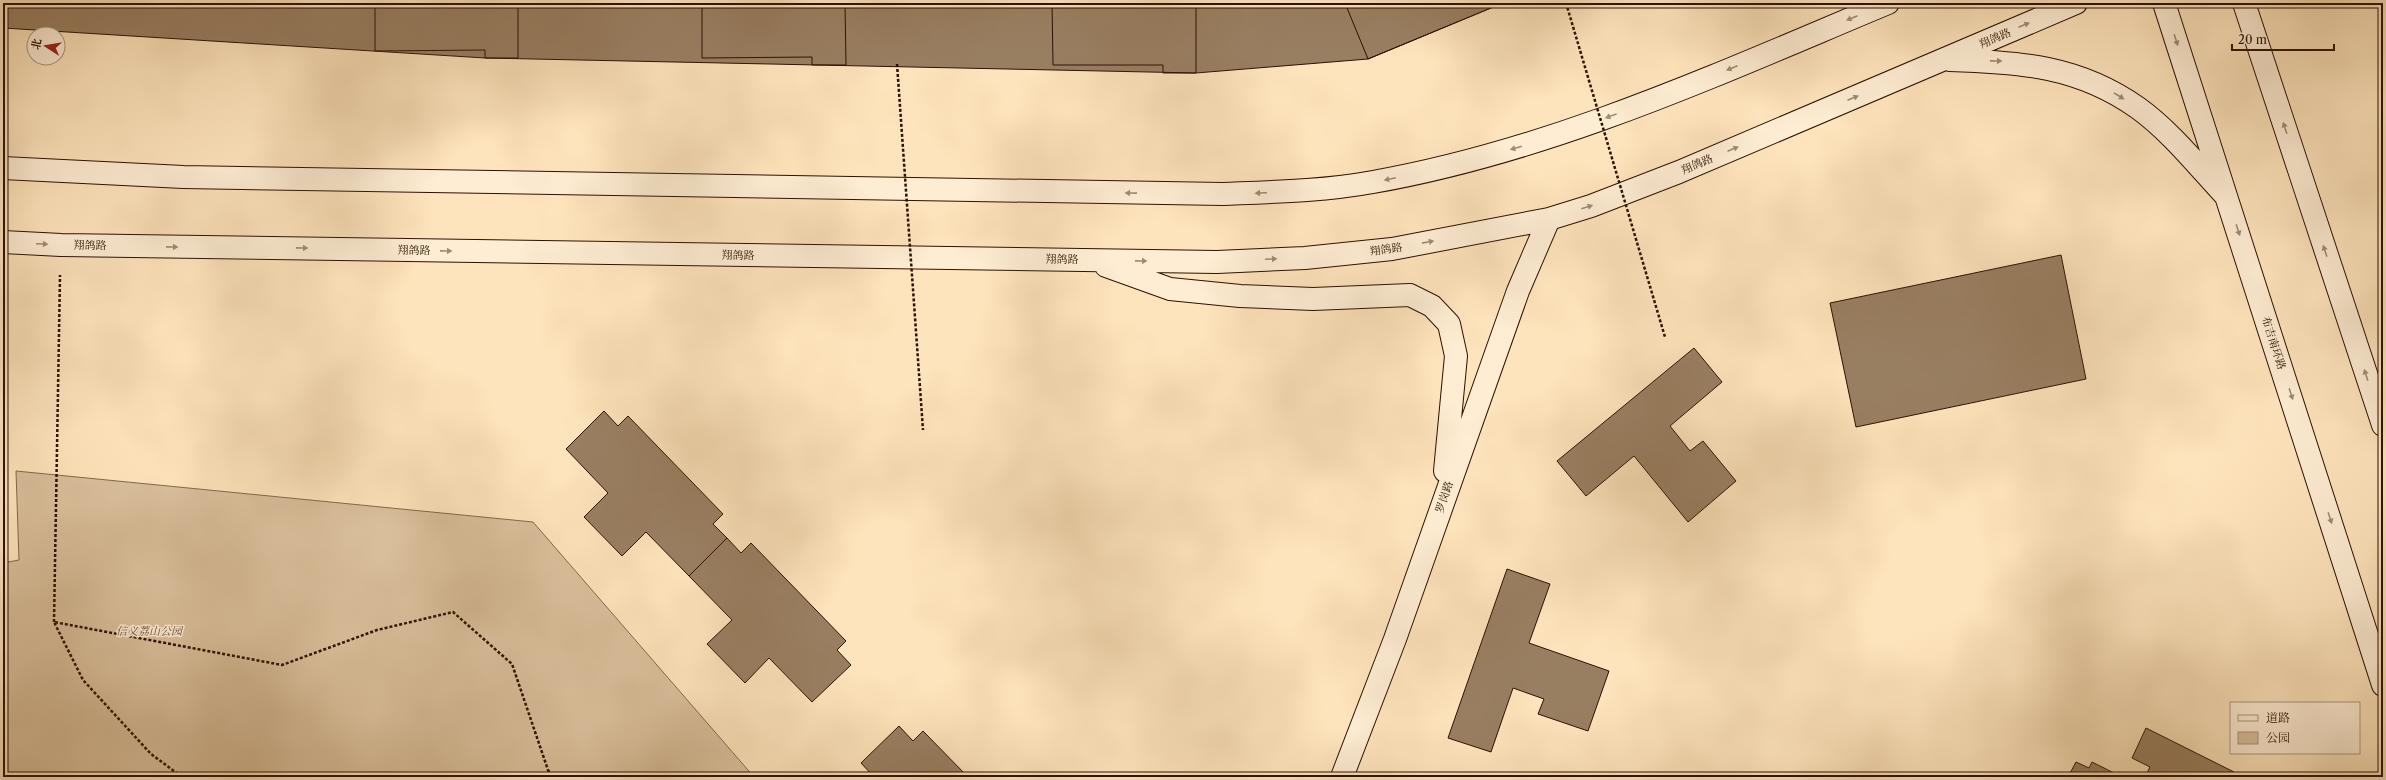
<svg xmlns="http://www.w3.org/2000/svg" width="2386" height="780" viewBox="0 0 2386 780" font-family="'Libre Caslon Text','Noto Serif SC',serif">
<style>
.green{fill:#dac09c;stroke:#82684e}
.building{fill:#997f62;stroke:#2b1100}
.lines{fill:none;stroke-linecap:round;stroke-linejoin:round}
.secondary-casing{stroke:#2b1100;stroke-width:24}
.path{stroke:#2b1100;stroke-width:2.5;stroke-dasharray:3 2;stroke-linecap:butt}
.secondary{stroke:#feedd3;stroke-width:22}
.path-bridge{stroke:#2b1100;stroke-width:2.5;stroke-dasharray:3 2;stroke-linecap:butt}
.oneway{fill:#9f8a74}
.labels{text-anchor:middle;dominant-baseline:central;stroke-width:3;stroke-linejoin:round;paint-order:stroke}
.street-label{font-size:11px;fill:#2b1100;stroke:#feedd3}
.park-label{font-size:11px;font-style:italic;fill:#684e37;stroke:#feedd3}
</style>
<rect width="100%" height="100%" fill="#fee4bc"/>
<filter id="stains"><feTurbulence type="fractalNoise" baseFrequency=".005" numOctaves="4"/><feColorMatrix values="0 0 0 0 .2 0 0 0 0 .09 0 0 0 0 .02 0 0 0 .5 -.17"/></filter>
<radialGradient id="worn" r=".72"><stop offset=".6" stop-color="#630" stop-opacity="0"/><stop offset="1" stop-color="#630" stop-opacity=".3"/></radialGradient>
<path class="green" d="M16 471 533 522 754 777H3V563L19 560Z"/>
<path class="building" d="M3 3H1503L1368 59 1196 73 485 58 3 28Z
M375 3H518V58H485V50L375 51Z
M702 3H845L846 65H812V57L702 58Z
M1052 3H1196V73H1163V65H1053Z
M1345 3H1503L1368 59Z
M2061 255 2086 379 1856 427 1830 303Z
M1694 348 1722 382 1670 426 1690 451 1703 441 1736 481 1688 522 1634 456 1586 496 1557 461Z
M604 411 618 426 628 416 723 514 713 524 727 538 689 576 646 532 622 556 584 517 608 493 566 449Z
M727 538 741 553 751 543 846 641 837 650 851 665 812 702 769 658 745 683 707 644 732 620 689 576Z
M1507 569 1550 584 1529 643 1609 671 1588 731 1538 714 1544 699 1513 688 1491 752 1448 738Z
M899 726 913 741 923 731 968 777H874L861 763Z
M2146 728 2234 772 2231 777H2145L2150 767 2132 758Z
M2076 762 2089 768 2092 762 2116 774 2118 772 2128 777H2068Z"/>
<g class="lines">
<g class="secondary-casing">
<path id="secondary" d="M2164 3 2383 685
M2244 3 2383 425
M1950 60C2020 62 2079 66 2138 108 2170 131 2197 165 2224 194
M3 168 183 177 1223 194C1273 192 1324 191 1373 182 1554 150 1720 73 1888 3
M3 242 61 245 1217 262 1305 258 1392 249 1549 219 1591 206 1679 172 2076 3
M1106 266 1170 289 1240 296 1313 299 1410 295 1432 306 1449 324 1456 356 1445 471
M1342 777 1395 639 1518 291 1549 219"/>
</g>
<path class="path" d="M54 622 60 275
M182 777 151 754 83 680 54 622 282 665 377 630 453 612 512 664 548 770 553 777"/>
<use href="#secondary" class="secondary"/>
<path class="path-bridge" d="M1566 3 1665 337
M897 64 923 430"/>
</g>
<defs><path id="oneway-solid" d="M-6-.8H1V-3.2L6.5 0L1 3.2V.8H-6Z"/></defs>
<g class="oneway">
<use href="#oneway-solid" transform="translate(1852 18) rotate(157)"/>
<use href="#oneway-solid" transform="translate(2024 25) rotate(-23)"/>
<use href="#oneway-solid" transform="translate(2176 40) rotate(72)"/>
<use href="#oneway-solid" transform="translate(1996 61) rotate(1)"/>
<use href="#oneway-solid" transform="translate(1732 68) rotate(157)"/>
<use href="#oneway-solid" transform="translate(2119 96) rotate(32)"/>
<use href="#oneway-solid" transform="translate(1853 98) rotate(-23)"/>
<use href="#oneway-solid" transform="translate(1611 116) rotate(160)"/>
<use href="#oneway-solid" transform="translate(2285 128) rotate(-108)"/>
<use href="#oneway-solid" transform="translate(1516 148) rotate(164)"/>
<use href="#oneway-solid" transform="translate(1733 149) rotate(-23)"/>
<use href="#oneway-solid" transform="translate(1390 179) rotate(168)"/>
<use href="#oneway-solid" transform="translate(1131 193) rotate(-179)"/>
<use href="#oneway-solid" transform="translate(1261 193) rotate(178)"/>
<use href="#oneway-solid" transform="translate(1587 207) rotate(-18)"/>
<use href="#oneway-solid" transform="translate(2238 230) rotate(72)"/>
<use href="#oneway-solid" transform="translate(1428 242) rotate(-11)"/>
<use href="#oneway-solid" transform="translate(42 244) rotate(3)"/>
<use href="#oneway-solid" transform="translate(172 247) rotate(1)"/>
<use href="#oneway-solid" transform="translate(302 248) rotate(1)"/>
<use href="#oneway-solid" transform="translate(446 251) rotate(1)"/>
<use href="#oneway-solid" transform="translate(2325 251) rotate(-108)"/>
<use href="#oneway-solid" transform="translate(1271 259) rotate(-2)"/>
<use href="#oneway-solid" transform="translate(1141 261) rotate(1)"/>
<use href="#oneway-solid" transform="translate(2366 375) rotate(-108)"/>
<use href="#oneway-solid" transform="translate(2291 394) rotate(72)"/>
<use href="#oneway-solid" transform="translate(2330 518) rotate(72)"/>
</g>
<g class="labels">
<g class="street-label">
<text transform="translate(1995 38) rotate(-23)">翔鸽路</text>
<text transform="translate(1697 164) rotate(-23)">翔鸽路</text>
<text transform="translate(90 245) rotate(1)">翔鸽路</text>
<text transform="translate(1386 249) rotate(-8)">翔鸽路</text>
<text transform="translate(414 250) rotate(1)">翔鸽路</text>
<text transform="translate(738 255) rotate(1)">翔鸽路</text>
<text transform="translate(1062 259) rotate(1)">翔鸽路</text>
<text transform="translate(2274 343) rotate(72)">布吉南环路</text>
<text transform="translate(1444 497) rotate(-71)">罗岗路</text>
</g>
<g class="park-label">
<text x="149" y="631">信义荔山公园</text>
</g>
</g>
<rect width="2386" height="780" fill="none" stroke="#fee4bc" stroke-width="16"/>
<rect x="4" y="4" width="2378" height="772" fill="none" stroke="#2b1100" stroke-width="2"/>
<rect x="8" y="8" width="2370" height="764" fill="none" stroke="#2b1100"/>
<rect x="2230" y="702" width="130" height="52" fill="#feedd3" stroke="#aa957f"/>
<rect x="2238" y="715" width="20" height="6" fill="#feedd3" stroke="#aa957f"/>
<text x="2266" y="722" font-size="12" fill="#2b1100">道路</text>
<rect x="2238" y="732" width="20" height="12" fill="#dac09c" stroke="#aa957f"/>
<text x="2266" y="742" font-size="12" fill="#2b1100">公园</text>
<g transform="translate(46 46) rotate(282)"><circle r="19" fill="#feedd3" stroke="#aa957f"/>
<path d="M0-3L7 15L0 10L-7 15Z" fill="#8f2418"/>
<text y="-6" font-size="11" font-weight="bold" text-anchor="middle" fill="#2b1100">北</text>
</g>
<path d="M2232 44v6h102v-6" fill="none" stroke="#2b1100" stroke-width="2"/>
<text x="2238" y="44" font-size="12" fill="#2b1100" stroke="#feedd3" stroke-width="3" paint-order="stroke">20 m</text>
<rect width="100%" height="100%" filter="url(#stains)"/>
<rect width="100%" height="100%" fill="url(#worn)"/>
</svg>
